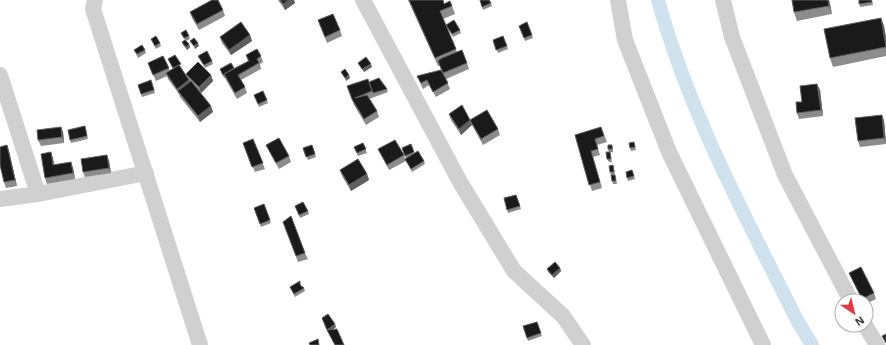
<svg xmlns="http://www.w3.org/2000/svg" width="886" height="345" viewBox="0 0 886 345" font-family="Helvetica,sans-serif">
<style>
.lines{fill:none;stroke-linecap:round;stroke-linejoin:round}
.canal{stroke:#cfe2ee;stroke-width:14}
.street{stroke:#d0d0d0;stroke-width:16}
.wall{fill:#8c8c8c}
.shaded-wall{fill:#5f5f5f}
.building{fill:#1a1a1a;stroke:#5f5f5f}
</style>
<rect width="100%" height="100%" fill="#fff"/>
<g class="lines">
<path class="canal" d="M658 0C689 113 746 218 798 322L812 345"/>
<path class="street" d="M95 0 93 9 200 345
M363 0 460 182 514 271 563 316 583 345
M618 0 625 40 669 152 763 345
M723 0 732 37 785 175 851 301
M0 75 38 194
M0 199 38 194 146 173
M865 325 877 345"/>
</g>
<path class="wall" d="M278 0H294L295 3 285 10Z
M408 0H443L444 4 452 6 455 14 443 19 457 52 467 63 469 69 446 79 450 89 436 97 429 85 423 89 417 76H444L440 66H438Z
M480 0 491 3 492 6 483 10Z
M829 0 832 14 797 21 794 12Z
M859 0H872L873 5 860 7Z
M223 10 225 16 199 30 192 18 190 12Z
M881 18 884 26 886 38V56L833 67 830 58Z
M318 20 340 30 342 36 327 43Z
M527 22 533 38 525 41 519 26Z
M446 25 460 30 461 33 453 37Z
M181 33 189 36 190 39 186 41 190 47 187 50 183 45 182 42 185 40Z
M250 35 252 41 231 55 222 43 220 37Z
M503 36 508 49 498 53 493 40Z
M151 39 160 43 161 46 156 49Z
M134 50H145L146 53 138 58Z
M246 55 261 56 263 62 260 64 261 69 241 80 245 87 247 93 237 99 225 78H224L220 69 234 68 248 61Z
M163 56 170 71 173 69 168 59 182 67H181L187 77 186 74 211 75 213 81 201 93 198 90 213 112 200 122 180 97 179 94 168 79 167 76 156 81 148 63Z
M198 56 212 61 213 64 205 68Z
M151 80 155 93 142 97 138 85Z
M369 82 387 89 388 92 369 99 377 111 379 117 366 125 354 105 347 86Z
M817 84 820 90 823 116 799 119 797 113 802 102Z
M263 91 268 103 259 107 254 95Z
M449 114 472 125 461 135 451 120Z
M470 120 498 129 500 135 483 145 472 125Z
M884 120 886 144 860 147 858 141Z
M85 126 88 139 71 143 70 140Z
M61 127 63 132 64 143 41 146 38 140Z
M601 127 607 142 597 145 600 155 593 157 602 188 592 191 575 135Z
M253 139 265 169 255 172 243 143Z
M363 143 367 153 358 156 354 147Z
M411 144 414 154 424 161 425 164 412 172 406 161 389 170 381 155 378 149 404 155 405 159 406 158 402 148Z
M7 145 9 151 17 186 6 188 4 182Z
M266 145 289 156 291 162 279 169 269 151Z
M312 145 316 157 308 160 303 148Z
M612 145 613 148V152H610L612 162H609L607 159 609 152 608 149Z
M635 145 636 150 631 151 630 148Z
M107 155 109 161 111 173 85 177 83 172Z
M53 158 54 165 73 168 75 179 47 184 45 178Z
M613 165 614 168 615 175H611L610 172Z
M340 170 367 174 369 180 351 191 342 176Z
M632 170 635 179 628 181 626 172Z
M615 175 617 184H613L612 181Z
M516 195 521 209 508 213 504 198Z
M264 204 271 223 261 227 254 208Z
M295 206 308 211 309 214 300 218Z
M285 228 305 253 308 259 298 262Z
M560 268 561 271 554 278 548 272 547 269Z
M849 273 874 293 876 299 866 304V301H863Z
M301 284V286L304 288 305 291 295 297 290 287Z
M537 322 542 336 528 341 523 326Z"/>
<path class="shaded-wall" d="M289 0H294L295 3 285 10 283 4Z
M828 0H829L832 14 829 6Z
M881 18 884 26 886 38V46Z
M250 35 252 41 231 55 229 50Z
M198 43 199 46 195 49 194 46Z
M189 44 190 47 187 50 186 47Z
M371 64 372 67 364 72 362 69Z
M211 75 213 81 201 93 199 87Z
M349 75 350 78 346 81 345 78Z
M189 80 192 86 178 91 179 95 177 89Z
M817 84 820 90 823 116 821 110Z
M211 106 213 112 200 122 198 116Z
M882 115 884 120 886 143 884 138Z
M470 120 472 125 461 135 459 129Z
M61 127 63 132 64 143 62 137Z
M7 145 9 151 17 186 15 180Z
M51 152 53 158 55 171 53 165Z
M107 155 109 161 111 173 109 168Z
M71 162 73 168 75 179 73 173Z
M367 174 369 180 351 191 349 185Z
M560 268 561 271 554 278 552 275Z
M335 324 336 327 329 333 327 330Z"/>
<path class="building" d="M212 0H218L223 10 197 24 190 12Z
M280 0H289L283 4Z
M409 0H443L444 4 450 1 452 6 440 11 456 49 435 58Z
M480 0H489L491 3 482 7Z
M792 0H828L829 6 794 12Z
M859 0H871L872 2 859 4Z
M333 14 340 30 325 37 318 20Z
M881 18 886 47 830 58 824 29Z
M454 20 460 30 452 34 446 25Z
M241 22 250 35 229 50 220 37Z
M527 22 532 35 524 38 519 26Z
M186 30 189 36 184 38 181 33Z
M156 36 160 43 155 46 151 39Z
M503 36 507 46 496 50 493 40Z
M194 38 198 43 194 46 190 41Z
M185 40 189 44 186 47 182 42Z
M142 45 145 50 137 54 134 50Z
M257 49 261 56 257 59 259 63 238 75 245 87 235 93 224 74 249 61 246 55Z
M462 50 467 63 443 73 438 61 442 58Z
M207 51 212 61 204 65 198 56Z
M175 55 181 64 173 68 168 59Z
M163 56 169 68 153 75 148 63Z
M366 57 371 64 362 69 358 63Z
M198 62 211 75 199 87 186 74Z
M231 63 234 68 223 75 220 69Z
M179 65 189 80 177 89 166 73Z
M345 69 349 75 345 78 341 72Z
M441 70 448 83 433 92 427 80 421 83 417 76Z
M379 78 387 89 373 93 369 82Z
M368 79 372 91 355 98 367 95 377 111 364 119 352 99 347 86Z
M151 80 154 90 141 94 138 85Z
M191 81 211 106 198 116 178 91Z
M817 84 821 110 797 113 796 102H802L800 86Z
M263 91 267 100 258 104 254 95Z
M462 105 470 120 459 129 449 114Z
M487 110 498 129 481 139 470 120Z
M882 115 884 138 858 141 855 118Z
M85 126 87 136 70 140 68 130Z
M61 127 62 137 38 140 37 130Z
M601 127 604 136 595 139 598 149 591 151 600 182 589 185 575 135Z
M279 138 289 156 276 163 266 145Z
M253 139 263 163 252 167 243 143Z
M395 140 404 155 387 165 378 149Z
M634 142 635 147 630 148 629 143Z
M363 143 366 149 357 153 354 147Z
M411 144 414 152 405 156 402 148Z
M7 145 15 180 4 182 0 165V147Z
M312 145 315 154 306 157 303 148Z
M608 145H612V149H608Z
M418 151 424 161 411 169 405 159Z
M51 152 53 165 71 162 73 173 45 178 41 154Z
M606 152H610L611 159H607Z
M107 155 109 168 83 172 81 159Z
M358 159 367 174 349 185 340 170Z
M613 165 614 172H610L609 166Z
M632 170 634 176 627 178 626 172Z
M611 175H615L616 181H612Z
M516 195 520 206 507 210 504 198Z
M303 202 308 211 299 215 295 206Z
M264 204 270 220 260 224 254 208Z
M291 216 305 253 296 256 283 222Z
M555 262 560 268 552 275 547 269Z
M861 267 874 293 862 299 849 273Z
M300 281V285L304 288 294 294 290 287Z
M328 314 335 324 327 330 337 329 344 345H335L327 330 322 318Z
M537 322 541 333 527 338 523 326Z
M886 334V343L882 336Z
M318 339 319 345H310L309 343Z"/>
<g transform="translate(854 313) rotate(145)"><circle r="19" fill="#ffffff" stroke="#adadad"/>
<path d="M0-3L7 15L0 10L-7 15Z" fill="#e63946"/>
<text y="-6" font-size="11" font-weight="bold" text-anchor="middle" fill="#333333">N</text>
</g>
</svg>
